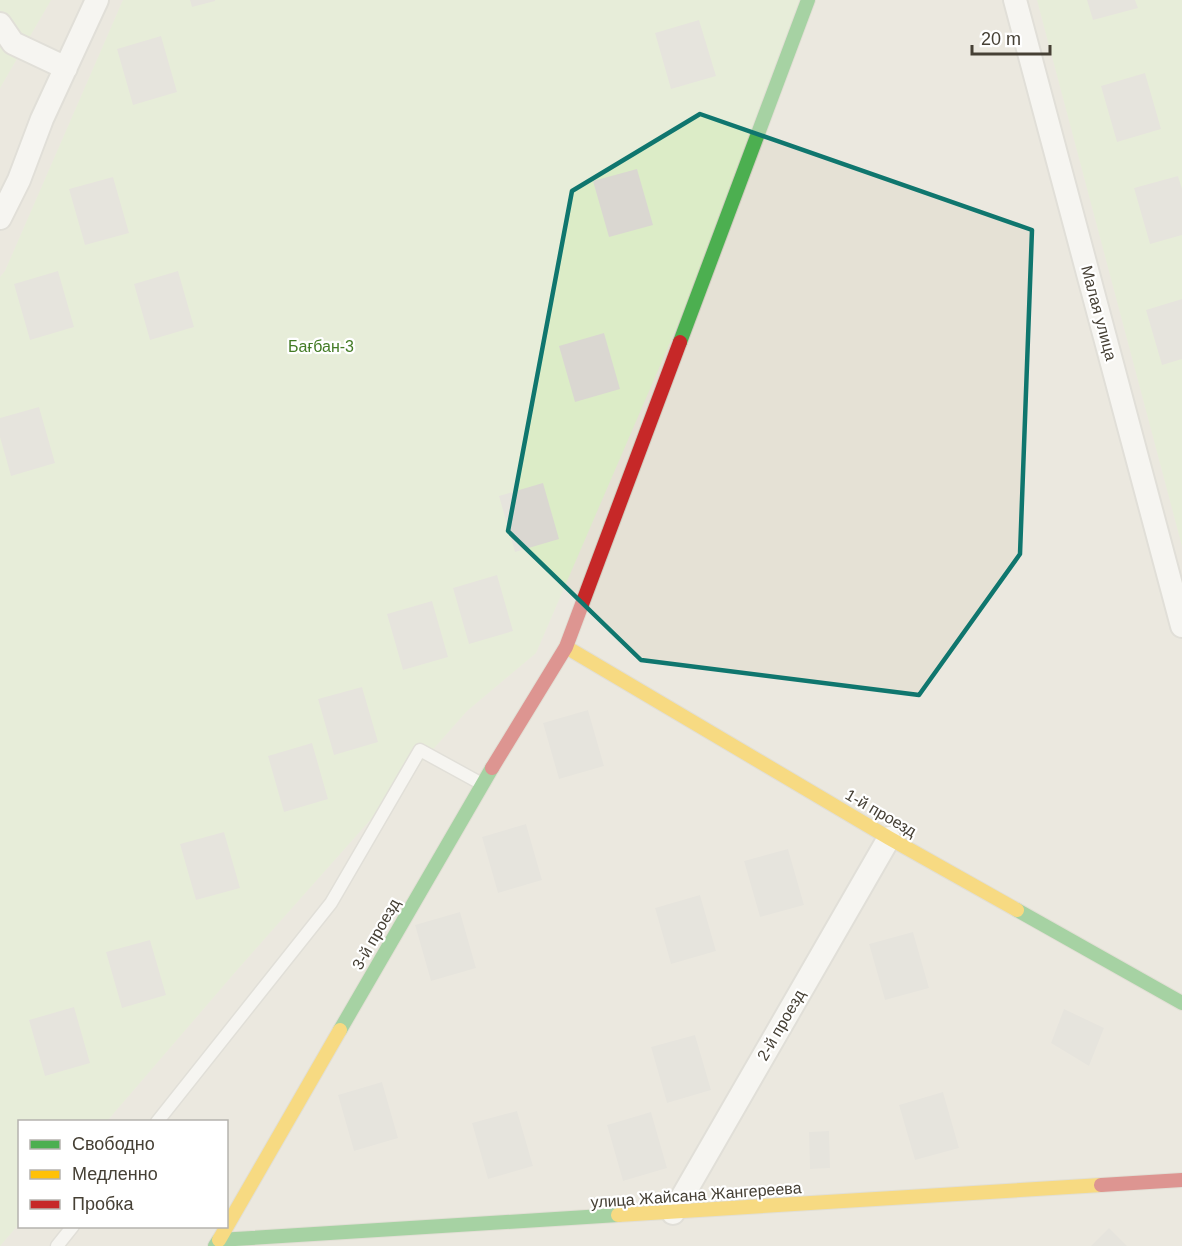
<svg xmlns="http://www.w3.org/2000/svg" width="1182" height="1246" viewBox="0 0 1182 1246" font-family="Helvetica,sans-serif">
<style>
.residential{fill:#e5e1d5;fill-rule:evenodd}
.green{fill:#dcecc7}
.building{fill:#dad7d1}
.lines{fill:none;stroke-linecap:round;stroke-linejoin:round}
.lane-casing{stroke:#ceccc6;stroke-width:15}
.street-casing{stroke:#ceccc6;stroke-width:26}
.fast-casing{stroke:#d0ccbf;stroke-width:16}
.slow-casing{stroke:#d0ccbf;stroke-width:16}
.jam-casing{stroke:#d0ccbf;stroke-width:16}
.lane{stroke:#fdfdfc;stroke-width:12}
.street{stroke:#fdfdfc;stroke-width:22}
.fast{stroke:#4caf50;stroke-width:14}
.slow{stroke:#ffc107;stroke-width:14}
.jam{stroke:#c62828;stroke-width:14}
.marked{fill:none;stroke:#0f766e;stroke-width:4.5;stroke-linejoin:round}
.labels{text-anchor:middle;dominant-baseline:central;stroke-width:4.5;stroke-linejoin:round;paint-order:stroke}
.street-label{font-size:16px;fill:#464035;stroke:#fff}
.park-label{font-size:16px;fill:#437b25;stroke:#fff}
</style>
<rect width="100%" height="100%" fill="#f0efe8"/>
<path class="residential" d="M0 0H1182V1246H0ZM20 1122H226V1226H20Z"/>
<path class="green" d="M0 0H51L0 88Z
M123 0H807L795 53 536 653 467 711 237 970 107 1121 20 1122 19 1224 0 1246V277L5 271Z
M1037 0H1182V546Z"/>
<path class="building" d="M190 0H215V1L192 7Z
M1087 0H1135L1138 8 1093 20Z
M699 20 716 76 671 89 655 33Z
M161 36 177 92 133 105 117 49Z
M1145 73 1161 129 1117 142 1101 86Z
M637 169 653 225 609 237 593 181Z
M1178 176 1182 189V235L1150 244 1134 188Z
M113 177 129 233 85 245 69 189Z
M58 271 74 327 30 340 14 284Z
M178 271 194 327 150 340 134 284Z
M1182 299V359L1162 365 1146 310Z
M604 333 620 389 575 402 559 346Z
M39 407 55 463 11 476 0 437V418Z
M543 483 559 539 515 552 499 496Z
M497 575 513 631 469 644 453 588Z
M432 601 448 657 403 670 387 614Z
M362 687 378 742 334 755 318 699Z
M588 710 604 766 559 779 543 723Z
M312 743 328 799 284 812 268 756Z
M526 824 542 880 498 893 482 837Z
M224 832 240 888 196 900 180 844Z
M788 849 804 905 760 917 744 861Z
M700 895 716 951 671 964 655 908Z
M460 912 476 968 431 981 415 925Z
M913 932 929 988 885 1000 869 944Z
M150 940 166 995 122 1008 106 952Z
M74 1007 90 1063 45 1076 29 1020Z
M1064 1009 1104 1028 1089 1066 1051 1043Z
M695 1035 711 1090 667 1103 651 1047Z
M382 1082 398 1138 354 1151 338 1095Z
M943 1092 959 1148 915 1160 899 1105Z
M517 1111 533 1166 488 1179 472 1123Z
M651 1112 667 1168 623 1181 607 1125Z
M829 1131 830 1168 810 1169 809 1132Z
M1109 1228 1127 1246H1091Z"/>
<g class="lines">
<g class="lane-casing">
<path id="lane" d="M157 1122 331 903 420 750 482 784
M57 1246 73 1226"/>
</g>
<g class="street-casing">
<path id="street" d="M1015 0 1182 626
M0 24 13 43 66 68
M0 218 19 180 42 119 97 0
M673 1213 889 838"/>
</g>
<g class="fast-casing">
<path id="fast" d="M680 342 808 0
M1017 910 1182 1003
M340 1030 492 768
M215 1246 219 1240 618 1215"/>
</g>
<g class="slow-casing">
<path id="slow" d="M566 647 889 838 1017 910
M618 1215 1101 1185
M219 1240 340 1030"/>
</g>
<g class="jam-casing">
<path id="jam" d="M492 768 566 647 680 342
M1101 1185 1182 1180"/>
</g>
<use href="#lane" class="lane"/>
<use href="#street" class="street"/>
<use href="#fast" class="fast"/>
<use href="#slow" class="slow"/>
<use href="#jam" class="jam"/>
</g>
<path d="M0 0H1182V1246H0ZM700 114 1032 230 1020 554 919 695 641 660 508 531 572 191Z" fill="#f0efe8" fill-opacity=".55" fill-rule="evenodd"/>
<path class="marked" d="M700 114 1032 230 1020 554 919 695 641 660 508 531 572 191Z"/>
<g class="labels">
<g class="street-label">
<text transform="translate(1099 313) rotate(75)">Малая улица</text>
<text transform="translate(881 813) rotate(30)">1-й проезд</text>
<text transform="translate(376 934) rotate(-60)">3-й проезд</text>
<text transform="translate(781 1025) rotate(-60)">2-й проезд</text>
<text transform="translate(696 1195) rotate(-4)">улица Жайсана Жангереева</text>
</g>
<g class="park-label">
<text x="321" y="346">Бағбан-3</text>
</g>
</g>
<rect x="18" y="1120" width="210" height="108" fill="#ffffff" stroke="#b5b3ae" stroke-width="1.5"/>
<rect x="30" y="1140" width="30" height="9" fill="#4caf50" stroke="#b5b3ae" stroke-width="1.5"/>
<text x="72" y="1150" font-size="18" fill="#464035">Свободно</text>
<rect x="30" y="1170" width="30" height="9" fill="#ffc107" stroke="#b5b3ae" stroke-width="1.5"/>
<text x="72" y="1180" font-size="18" fill="#464035">Медленно</text>
<rect x="30" y="1200" width="30" height="9" fill="#c62828" stroke="#b5b3ae" stroke-width="1.5"/>
<text x="72" y="1210" font-size="18" fill="#464035">Пробка</text>
<path d="M972 45v9h78v-9" fill="none" stroke="#464035" stroke-width="3"/>
<text x="981" y="45" font-size="18" fill="#464035" stroke="#ffffff" stroke-width="4.5" paint-order="stroke">20 m</text>
</svg>
